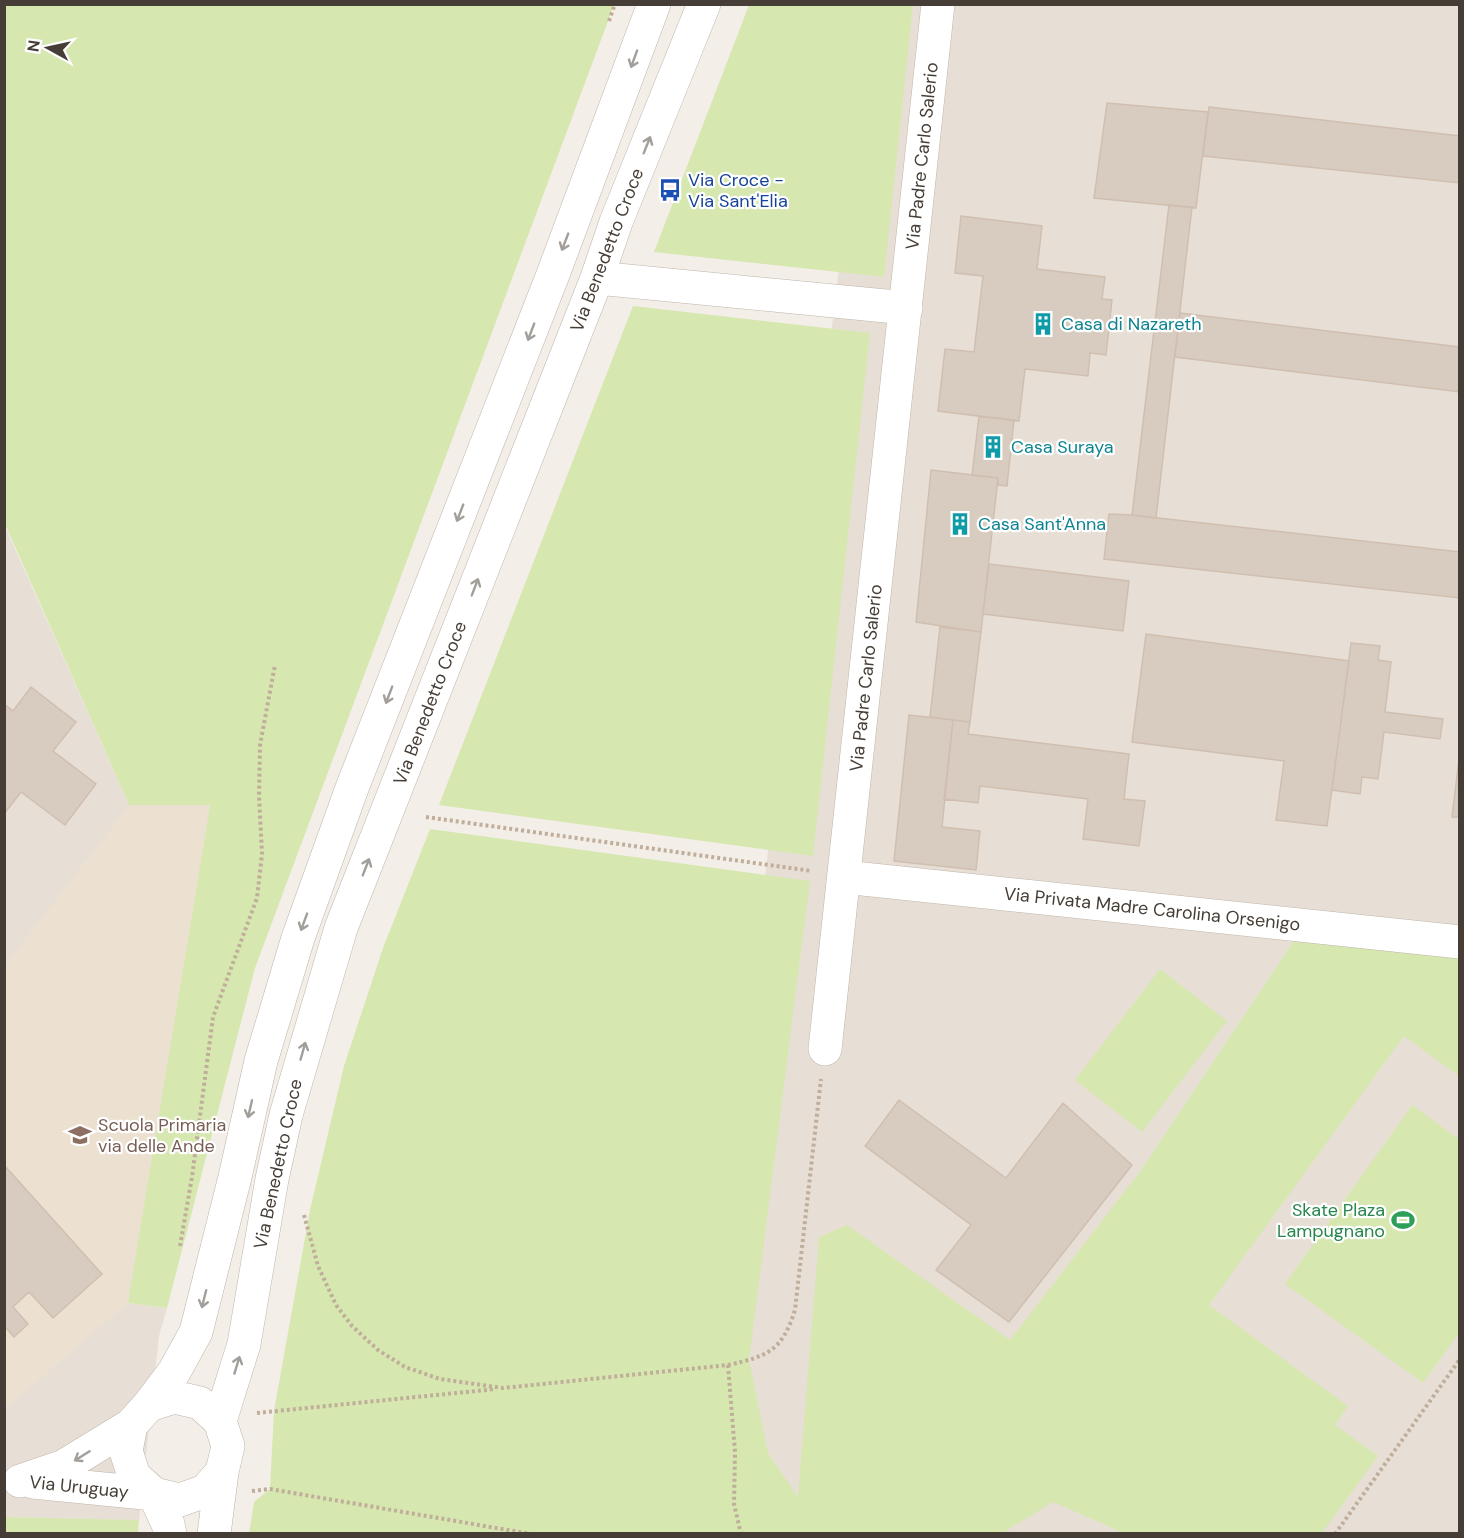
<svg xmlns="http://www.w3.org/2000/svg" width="1464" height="1538" viewBox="0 0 1464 1538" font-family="'DM Sans',sans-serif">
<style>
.residential{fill:#e7dfd5}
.education{fill:#ece1d1}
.green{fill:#d6e7b0}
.building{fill:#d8cbc0;stroke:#d0bfb0;stroke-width:1.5}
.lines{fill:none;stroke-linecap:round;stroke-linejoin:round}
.minor-casing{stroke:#bfb5aa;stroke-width:34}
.path{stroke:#c0ae9b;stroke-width:4;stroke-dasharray:3 3;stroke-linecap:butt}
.minor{stroke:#fff;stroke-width:33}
.oneway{stroke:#a29e9a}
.labels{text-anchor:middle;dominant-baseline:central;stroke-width:4.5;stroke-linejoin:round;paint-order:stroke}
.street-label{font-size:18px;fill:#463e36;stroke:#fff}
.transit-label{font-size:18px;fill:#164399;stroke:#fff;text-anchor:start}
.culture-label{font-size:18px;fill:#0d838f;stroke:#fff;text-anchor:start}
.education-label{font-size:18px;fill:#785e54;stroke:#fff;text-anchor:start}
.leisure-label{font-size:18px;fill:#27864d;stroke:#fff;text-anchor:end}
</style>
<rect width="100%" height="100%" fill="#f3eee7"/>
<path class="residential" d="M871 5H1459V1533L685 1534Z
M4 524 129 805H210L128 1303 167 1308 159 1336 139 1520 5 1517Z"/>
<path class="education" d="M129 805H210L128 1303 5 1409 4 967Z"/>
<path class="green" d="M4 5H614L255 968 167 1308 128 1303 210 805H129L5 524Z
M749 5H913L884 277 654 252Z
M633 306 870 333 813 856 439 805Z
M430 829 810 881 749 1360 768 1453 798 1497 819 1237 847 1225 1010 1340 1139 1173 1297 936 1459 954V1076L1404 1036 1209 1305 1348 1406 1335 1425 1378 1456 1322 1533H1122L1108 1526 1053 1502 1001 1534H249L254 1502 270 1489 274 1411 310 1210 344 1066 383 948Z
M1160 969 1227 1021 1142 1132 1075 1080Z
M1412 1105 1460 1140 1459 1333 1423 1383 1285 1284Z
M5 1517 139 1520 138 1533 5 1534Z"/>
<path class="building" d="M1107 103 1208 112 1196 208 1094 198Z
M1209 107 1460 136V183L1203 156Z
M1169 205 1192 207 1156 518 1132 515Z
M961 216 1042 226 1037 269 1105 277 1102 299 1112 300 1106 355 1090 353 1088 376 1025 369 1019 421 938 411 945 349 974 352 983 276 955 273Z
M1180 313 1460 347V392L1175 357Z
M979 416 1014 420 1007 486 998 485V478L972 475Z
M931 470 998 478 981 632 916 622Z
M1109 514 1132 515 1460 552V598L1104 559Z
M989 564 1129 581 1123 631 983 614Z
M940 627 981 632 970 722 930 717Z
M1146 634 1349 661 1327 826 1276 820 1284 761 1132 742Z
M1351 643 1380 646 1378 660 1391 662 1385 712 1443 719 1440 739 1384 732 1378 779 1362 777 1360 794 1332 790Z
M31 687 76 722 53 751 96 784 65 825 21 792 4 814V704L13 711Z
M909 715 953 720 942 827 980 831 976 870 894 861Z
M953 720 970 722 968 734 1129 754 1124 799 1145 801 1139 846 1083 839 1088 799 980 786 978 803 944 799Z
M1459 759H1460V817H1452Z
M899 1100 1006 1178 1063 1103 1132 1165 1009 1322 936 1270 971 1225 865 1146Z
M4 1165 102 1274 53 1318 29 1292 13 1307 28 1324 14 1337 4 1326Z"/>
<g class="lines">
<g class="minor-casing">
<path id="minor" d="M597 278 906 308
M844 877 1460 942
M825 1049 938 4
M149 1405 174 1397 200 1403 220 1421 228 1446 222 1472 214 1534
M220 1421 244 1344 272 1179 286 1115 341 928 597 278 616 222 704 4
M131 1425 126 1451 134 1476 154 1494 168 1524 170 1534
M20 1481 64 1466 131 1425 149 1405 174 1372 196 1332 235 1177 261 1061 298 938 352 788 552 277 654 4
M33 1482 154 1494 180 1500 205 1491 222 1472"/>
</g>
<path class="path" d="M609 21 615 4
M426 817 812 871
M304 1215 318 1266 336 1305 352 1326 378 1350 405 1367 440 1379 503 1388 728 1365C768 1356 782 1351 795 1310L821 1079
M180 1246 192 1177 213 1017 257 898 262 854 259 796 260 745 275 665
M728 1365 735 1452 734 1504 741 1534
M257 1413 496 1389
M252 1491 270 1489 531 1534
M1335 1534 1460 1359"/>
<use href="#minor" class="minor"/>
</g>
<defs><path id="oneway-shaft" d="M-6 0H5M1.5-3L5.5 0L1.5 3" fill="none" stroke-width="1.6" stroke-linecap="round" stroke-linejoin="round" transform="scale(1.5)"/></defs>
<g class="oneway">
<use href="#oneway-shaft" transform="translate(634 59) rotate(110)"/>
<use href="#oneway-shaft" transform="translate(647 145) rotate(-68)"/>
<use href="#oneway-shaft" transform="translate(565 242) rotate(111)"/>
<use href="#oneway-shaft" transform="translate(531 332) rotate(111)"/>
<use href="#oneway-shaft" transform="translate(460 513) rotate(111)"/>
<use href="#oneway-shaft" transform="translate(475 587) rotate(-69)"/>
<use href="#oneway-shaft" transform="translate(389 695) rotate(111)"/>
<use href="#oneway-shaft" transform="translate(366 867) rotate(-69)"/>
<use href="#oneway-shaft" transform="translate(304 922) rotate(110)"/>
<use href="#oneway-shaft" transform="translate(303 1051) rotate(-74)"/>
<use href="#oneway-shaft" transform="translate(250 1109) rotate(103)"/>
<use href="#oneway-shaft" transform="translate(204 1299) rotate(104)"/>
<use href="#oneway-shaft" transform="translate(237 1365) rotate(-73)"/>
<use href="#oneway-shaft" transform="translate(82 1456) rotate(148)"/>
</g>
<defs>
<g id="bus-bare" transform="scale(1.8)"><path d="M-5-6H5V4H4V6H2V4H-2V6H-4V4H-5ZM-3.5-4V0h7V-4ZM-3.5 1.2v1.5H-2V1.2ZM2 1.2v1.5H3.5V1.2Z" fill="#1a4fb4" stroke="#fff" stroke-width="2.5" paint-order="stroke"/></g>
<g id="building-bare" transform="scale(1.8)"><path d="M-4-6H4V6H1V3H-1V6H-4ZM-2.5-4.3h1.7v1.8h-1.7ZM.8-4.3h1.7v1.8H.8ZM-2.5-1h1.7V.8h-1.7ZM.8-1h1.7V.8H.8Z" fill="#0f9aa8" stroke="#fff" stroke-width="2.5" paint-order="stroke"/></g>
<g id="school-bare" transform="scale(1.8)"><path d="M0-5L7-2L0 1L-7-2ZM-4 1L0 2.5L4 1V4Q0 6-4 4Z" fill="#8d6e63" stroke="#fff" stroke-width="2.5" paint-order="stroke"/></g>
<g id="stadium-bare" transform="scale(1.8)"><path d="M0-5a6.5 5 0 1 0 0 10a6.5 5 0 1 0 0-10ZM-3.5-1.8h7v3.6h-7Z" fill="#2e9e5b" stroke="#fff" stroke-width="2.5" paint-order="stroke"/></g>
</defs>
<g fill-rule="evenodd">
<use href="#bus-bare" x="670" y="190"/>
<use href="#building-bare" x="1043" y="324"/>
<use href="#building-bare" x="993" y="447"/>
<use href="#building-bare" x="960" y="524"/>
<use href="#school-bare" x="80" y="1135"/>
<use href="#stadium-bare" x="1403" y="1220"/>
</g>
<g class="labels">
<g class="street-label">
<text transform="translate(922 156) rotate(-84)">Via Padre Carlo Salerio</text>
<text transform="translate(607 250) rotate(-69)">Via Benedetto Croce</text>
<text transform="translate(866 678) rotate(-84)">Via Padre Carlo Salerio</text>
<text transform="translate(430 703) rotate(-69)">Via Benedetto Croce</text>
<text transform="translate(1152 909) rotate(6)">Via Privata Madre Carolina Orsenigo</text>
<text transform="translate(278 1164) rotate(-78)">Via Benedetto Croce</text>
<text transform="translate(79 1487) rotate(6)">Via Uruguay</text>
</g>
<g class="transit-label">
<text x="688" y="180">Via Croce -<tspan x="688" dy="21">Via Sant'Elia</tspan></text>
</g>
<g class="culture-label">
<text x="1061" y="324">Casa di Nazareth</text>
<text x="1011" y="447">Casa Suraya</text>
<text x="978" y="524">Casa Sant'Anna</text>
</g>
<g class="education-label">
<text x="98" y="1125">Scuola Primaria<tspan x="98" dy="21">via delle Ande</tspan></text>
</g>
<g class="leisure-label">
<text x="1385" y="1210">Skate Plaza<tspan x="1385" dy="21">Lampugnano</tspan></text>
</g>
</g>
<rect width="1464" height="1538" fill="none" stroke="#463e36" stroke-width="12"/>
<g transform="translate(48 48) rotate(278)" stroke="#ffffff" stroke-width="4.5" paint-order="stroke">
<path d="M0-4.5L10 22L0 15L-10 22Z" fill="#463e36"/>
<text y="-9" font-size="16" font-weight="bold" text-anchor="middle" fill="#463e36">N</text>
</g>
</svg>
